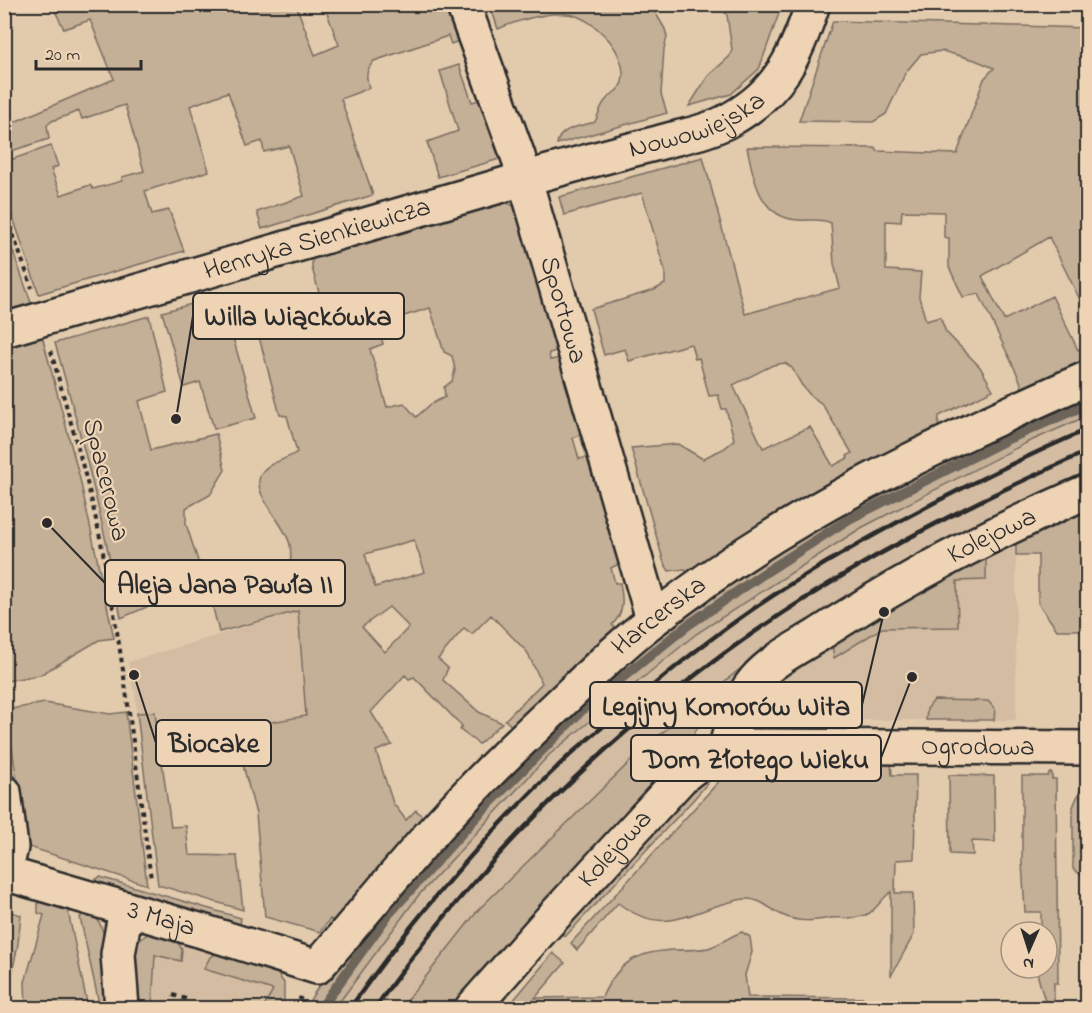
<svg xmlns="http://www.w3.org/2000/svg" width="1092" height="1013" viewBox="0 0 1092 1013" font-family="'Indie Flower',sans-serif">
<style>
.built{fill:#d3bca2}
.green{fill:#c4af97;stroke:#786d61;stroke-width:1.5;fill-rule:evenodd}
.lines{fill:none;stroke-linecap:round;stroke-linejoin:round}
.stream{stroke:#6e655a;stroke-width:10}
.minor-casing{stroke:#2b2b2b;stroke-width:38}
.path{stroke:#2b2b2b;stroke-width:4;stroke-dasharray:4.5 4.5;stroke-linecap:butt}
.minor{stroke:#eed4b5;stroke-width:33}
.rail{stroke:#2b2b2b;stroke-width:4.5}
.labels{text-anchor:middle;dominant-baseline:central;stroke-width:4.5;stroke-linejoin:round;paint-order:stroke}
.street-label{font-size:27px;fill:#2b2b2b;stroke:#eed4b5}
.leader{fill:none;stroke:#2b2b2b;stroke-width:2}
.callout-dot{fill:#2b2b2b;stroke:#eed4b5;stroke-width:2}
.callout{fill:#eed4b5;stroke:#2b2b2b;stroke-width:2}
.callout-label{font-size:28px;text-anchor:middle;font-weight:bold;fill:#2b2b2b}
</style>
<rect width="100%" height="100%" fill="#e2caad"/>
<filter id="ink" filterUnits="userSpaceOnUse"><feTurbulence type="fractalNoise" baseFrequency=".0167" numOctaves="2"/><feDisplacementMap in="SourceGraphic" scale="12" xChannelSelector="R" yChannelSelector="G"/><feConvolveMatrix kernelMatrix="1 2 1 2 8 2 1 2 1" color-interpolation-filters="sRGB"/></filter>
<g filter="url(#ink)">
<path class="built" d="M1087 416V474L939 547 809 622 751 660 689 710 643 749 479 909 401 1008H335L418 896 549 755 696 634 861 528 1026 443Z
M1012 540 1016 543V720H776L771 685 851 630Z
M298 611 306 716 202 733 159 738 155 712 137 713 135 690 133 689 128 662Z
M176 939 225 951 210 957 204 969 273 991 263 1008H152L155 955 181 961 182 950Z"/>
<path class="green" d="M70 5H296L315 55 339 45 324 5H452L464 39 451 44 448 36 374 61C365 71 366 77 369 88L341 99 373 195 262 229 257 212 304 196 289 146 264 152 262 141 247 146 228 92 190 106 209 171 145 191 152 214 169 210 184 251 39 294 5 194 4 162 51 146 58 166 51 169 61 195 90 185 93 189 122 181V177L144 171 125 105 82 119 79 111 52 121 47 125 49 139 5 153V126L114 79 90 20 64 29 55 11Z
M490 5H651L665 29 667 37 664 49 661 94 667 113 557 144C559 127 582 126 595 122 598 116 600 107 605 101 612 92 622 91 623 77 624 64 616 48 608 39 599 30 591 22 579 17 557 8 519 20 498 29Z
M720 5H782L759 69 731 94 689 106 708 76 729 57 732 50 727 15Z
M833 21 1087 28V314L1049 237 982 276 1004 320 1052 296 1078 350 1087 346V364L1024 393 1019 378 979 294 963 297 949 267V238L944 237V212L902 211 901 222 886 221V270L921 272 919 297 926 321 940 317 946 332 980 367 993 390 939 416 938 432 689 577 685 569 669 571 664 563 631 448 678 444 703 459C713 452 727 450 734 439L726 409H722L718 395 709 396 699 358 695 359 691 344 629 361 625 349 604 355 591 309 654 290 665 284V271L642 193 564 215 559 197 703 157 745 314 840 288 834 264 831 223C821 218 809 221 799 220 759 218 754 179 747 147L876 148 877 151 957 154 984 79 994 68 975 60 942 51 921 54 906 72 886 114 873 122 799 121ZM785 363 792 368 801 384 810 395 822 404 852 453 847 456 848 458 833 466 810 427 763 448 733 385 773 365Z
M459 65 472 102 486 98 503 158 438 177 427 142 458 131 440 71Z
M501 201 510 204 519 210 564 349 549 353 550 360 566 357 582 434 573 438 579 459 589 457 623 558 619 564 611 568 615 583H620C623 599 625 612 612 625L620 631 516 730 505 720 542 683 527 652 491 615 472 634 464 628 438 659 448 668 443 680 479 712 502 723 479 744 460 730 462 726 414 677 409 679 405 675 371 712 392 745 376 751 393 803 406 820 416 810 427 821 340 925 330 919 320 932 265 917 256 814 243 765 228 758 225 730 306 716 298 611 219 632 212 604 289 578C290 568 292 556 290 545 286 523 250 495 261 474 267 462 287 460 297 452L287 416 280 415 259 337 314 322 320 296 312 268V259L498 205ZM430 308 444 352 452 356 455 370 452 381 444 387 445 397 431 404 416 417 404 403 387 407 370 349 383 344 378 324ZM414 540 425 572 375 587 365 554ZM389 607 409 627 385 652 362 627Z
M4 226 33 308 4 316Z
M221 296 256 418 214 429 200 382 184 387 162 312Z
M149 316 167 392 139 401 151 450 216 434 225 470 210 495 186 508V524L203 576 201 584 191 594 173 601 163 600 121 618C105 525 81 434 55 343Z
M41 332 80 479 114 638 99 640 40 675 6 681 4 680V343Z
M1087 390V416L1026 443 861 528 696 634 549 755 418 896 335 1008H305L320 984 345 951 426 855 656 630 847 504Z
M1087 500V630H1057L1038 603V555H1016V543L1012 540 986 555V580L957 581 958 627 882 628 834 658 832 644 771 685C772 664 977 550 1008 534 1034 522 1061 511 1087 500Z
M751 660 704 716 678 762 588 853 453 1008H401L479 909 643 749 689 710Z
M934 700 988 701 995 709 994 720H926L927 709Z
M45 703 110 714 126 712 147 885 26 846 7 712 11 709Z
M155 712 171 827 186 826 189 855 237 856 243 910 158 885 137 713Z
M754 761 891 762 892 775H916L914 859 896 860 895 893H913L914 934 891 976V892C882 898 877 909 868 914 855 920 844 917 831 918 813 921 799 923 782 915 769 909 761 898 745 899 734 900 724 904 713 907 675 921 654 930 618 903L577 950 571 943 734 765Z
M719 770 693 800 565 937 559 931 690 791Z
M1049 773H1052V779H1056L1058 983H1054V1008H1046C1045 994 1037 982 1037 968H1047V932H1041V912H1025L1022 862V776H1048Z
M1083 774H1088L1087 879 1073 869V807L1081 788Z
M949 775 994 776 995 842 972 841 973 855 950 854Z
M100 877 241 918 240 924 237 927 95 885 96 879Z
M45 900 67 906 88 1008H26L25 982 44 915 38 913V903Z
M8 911 21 915 18 944 5 1008 4 924Z
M87 912C111 916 110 988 113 1008H100L80 917Z
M152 931 176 939 182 950 181 961 155 955 152 1008H131L135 943Z
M742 932 750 937 752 952 745 975 748 997 863 998V1008H507L553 953 565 963 535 998 602 997C618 962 638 951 676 950 686 950 698 950 708 948 721 944 730 936 742 932Z
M219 952 275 970 284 983V1008H263L273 990 204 969 210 957Z"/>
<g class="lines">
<path class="stream" d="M321 1008 387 916 479 814 583 709 688 625 766 572 849 519 1006 440 1088 404"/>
<g class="minor-casing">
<g id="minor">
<path id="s1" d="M463 4 518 156 653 619"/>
<path id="s2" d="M4 330C179 280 353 229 527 178 570 166 614 154 658 143 682 136 709 132 731 119 781 91 795 56 813 4"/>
<path id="s3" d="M725 751C731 726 738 700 755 680 771 661 797 648 818 635 903 579 994 532 1088 491"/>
<path d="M4 792 11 847 5 873"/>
<path id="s4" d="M4 873 202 931 317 967C358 920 397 871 439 825 473 787 510 751 547 716 582 683 615 649 653 620 786 514 933 446 1088 378"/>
<path d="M122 1008 118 954 126 909"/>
<path id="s5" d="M472 1008 543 928 681 778C698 763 721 749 744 746L1088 748"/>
</g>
</g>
<path class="path" d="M4 209 32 288
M51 351C70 421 92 492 105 563 125 668 137 774 151 879
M173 995 186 999 183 1008
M295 1008 301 997"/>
<use href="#minor" class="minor"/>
<path class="rail" d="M350 1008C415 916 489 830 572 753 591 736 611 720 631 704 681 661 735 619 791 584 886 525 986 474 1088 429
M375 1008C488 846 645 698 814 593 901 538 994 493 1088 451"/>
</g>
</g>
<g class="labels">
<g class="street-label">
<text stroke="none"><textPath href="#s2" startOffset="723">Nowowiejska</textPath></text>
<text stroke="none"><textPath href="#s2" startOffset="326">Henryka Sienkiewicza</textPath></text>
<text stroke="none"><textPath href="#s1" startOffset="322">Sportowa</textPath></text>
<text transform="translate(105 480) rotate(76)">Spacerowa</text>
<text stroke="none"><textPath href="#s3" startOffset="356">Kolejowa</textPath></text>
<text stroke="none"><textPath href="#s4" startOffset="818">Harcerska</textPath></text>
<text stroke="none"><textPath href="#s5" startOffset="616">Ogrodowa</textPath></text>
<text stroke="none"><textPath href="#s5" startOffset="214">Kolejowa</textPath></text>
<text stroke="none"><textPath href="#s4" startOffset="164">3 Maja</textPath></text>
</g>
</g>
<path class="leader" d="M176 419L193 316M47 523L105 583M884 612L862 705M134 675L156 743M912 677L881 758"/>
<g class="callout-dot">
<circle cx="176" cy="419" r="6"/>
<circle cx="47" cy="523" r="6"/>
<circle cx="884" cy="612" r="6"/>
<circle cx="134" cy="675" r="6"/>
<circle cx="912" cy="677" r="6"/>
</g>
<g class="callout">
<rect x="193" y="293" width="211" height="46" rx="6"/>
<rect x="105" y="560" width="240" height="46" rx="6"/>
<rect x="590" y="682" width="272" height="46" rx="6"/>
<rect x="156" y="720" width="115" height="46" rx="6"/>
<rect x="631" y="735" width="250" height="46" rx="6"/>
</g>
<g class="callout-label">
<text x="298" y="325">Willa Wiąckówka</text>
<text x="225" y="593">Aleja Jana Pawła II</text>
<text x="726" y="715">Legijny Komorów Wita</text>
<text x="214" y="752">Biocake</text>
<text x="756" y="768">Dom Złotego Wieku</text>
</g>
<rect width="1092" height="1013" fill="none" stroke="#eed4b5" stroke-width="24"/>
<rect x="12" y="12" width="1068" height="989" fill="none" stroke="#2b2b2b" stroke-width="2" filter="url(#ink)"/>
<g transform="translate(1029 950) rotate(183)"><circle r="28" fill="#eed4b5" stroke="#a0907e" stroke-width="1.5"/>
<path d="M0-4.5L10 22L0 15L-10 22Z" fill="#2b2b2b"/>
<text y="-9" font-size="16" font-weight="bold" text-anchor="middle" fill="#2b2b2b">N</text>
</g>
<path d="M36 60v9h105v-9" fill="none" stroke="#2b2b2b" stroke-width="3"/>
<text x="45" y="60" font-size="18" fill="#2b2b2b" stroke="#eed4b5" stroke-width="4.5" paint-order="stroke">20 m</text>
</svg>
